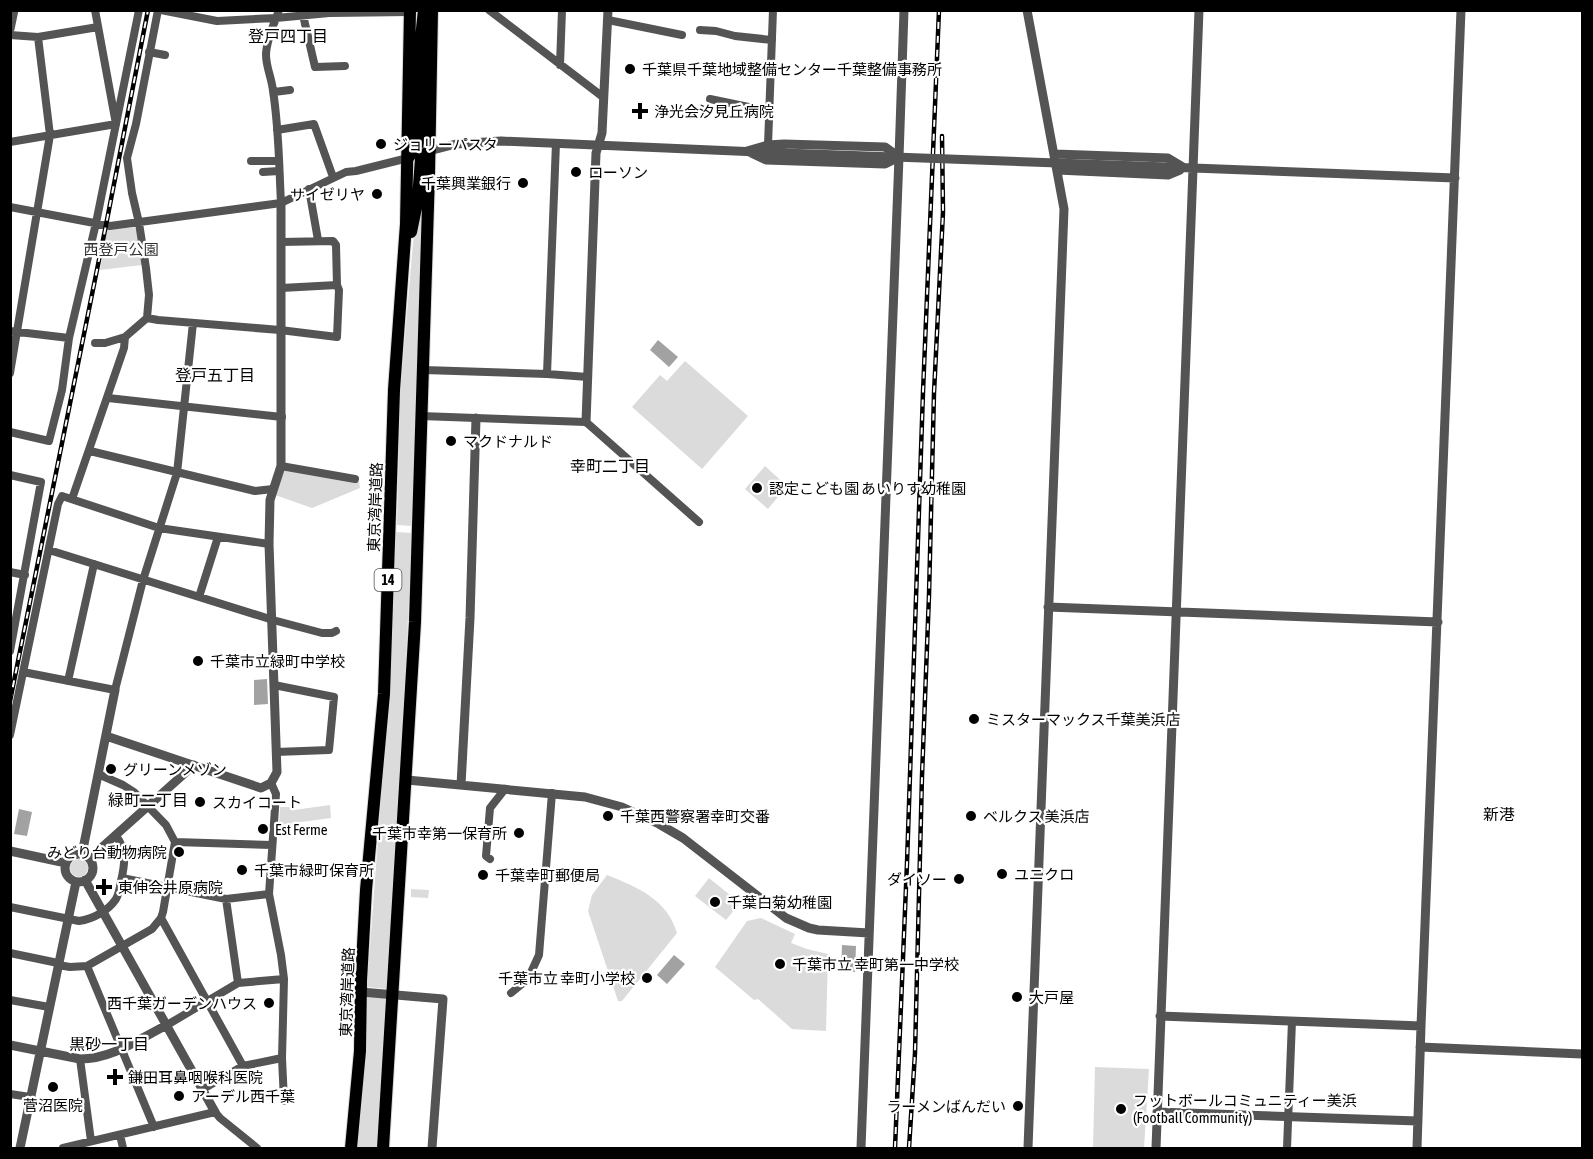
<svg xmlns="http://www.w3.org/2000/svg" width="1593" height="1159" viewBox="0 0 1593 1159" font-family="'Asap Condensed','Noto Sans JP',sans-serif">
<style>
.green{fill:#dbdbdb}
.water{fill:#a2a2a2}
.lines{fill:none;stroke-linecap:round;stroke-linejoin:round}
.trunk-casing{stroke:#dbdbdb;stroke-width:14}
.minor{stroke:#545454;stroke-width:8}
.tertiary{stroke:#545454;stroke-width:9}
.trunk{stroke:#000;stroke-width:12}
.rail-casing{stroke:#000;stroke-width:4.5}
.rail{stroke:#fff;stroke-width:2;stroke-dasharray:7;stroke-linecap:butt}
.tertiary-bridge{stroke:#545454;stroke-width:9}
.poi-dot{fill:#000;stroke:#fff;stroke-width:2}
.labels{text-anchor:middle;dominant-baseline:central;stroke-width:4.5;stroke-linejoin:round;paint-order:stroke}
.shield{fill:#fff;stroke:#4c4c4c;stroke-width:1.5}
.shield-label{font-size:14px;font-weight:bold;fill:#000}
.poi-label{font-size:15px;fill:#000;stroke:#fff;text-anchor:start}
.park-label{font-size:15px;fill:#323232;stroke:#fff}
.street-label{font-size:15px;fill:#000;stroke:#fff}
.neighbourhood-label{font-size:16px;fill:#000;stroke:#fff}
</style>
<rect width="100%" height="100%" fill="#fff"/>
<path class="green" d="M423 168 412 526 397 525 400 394 413 243 419 210Z
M133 227 137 229 142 265 100 270 107 229 110 230Z
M685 361 748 416 702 469 632 407 660 375 667 381Z
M765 466 787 486 768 509 745 489Z
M285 469 359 482 360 488 312 508 275 495 283 470Z
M396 532 412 533 401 767 387 989 367 987 391 664Z
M330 805 331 818 279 825 280 807H289L294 810Z
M70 868a9 9 0 1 1 18 0a9 9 0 1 1-18 0Z
M607 875C637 887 667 899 677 933L622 1001H618L588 911 592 895Z
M709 878 740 903 726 920 695 896Z
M411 889 429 890 428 898 411 897Z
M761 918 795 934 791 943 807 949 828 954 826 1031 792 1029 758 999 754 1000 715 967 747 921Z
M367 996 386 997 377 1148H356L362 1101Z
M1095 1067 1149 1069 1144 1148H1093Z"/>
<path class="water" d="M658 340 678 357 669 367 650 350Z
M267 679 268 704 254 705V680Z
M19 809 32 812 27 836 14 834Z
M842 945 856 946 855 972 841 971Z
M674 955 685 964 667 984 657 975Z"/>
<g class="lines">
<g class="trunk-casing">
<path id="trunk" d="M408 158 417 146 418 140 421 38 424 10
M411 232 418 198 421 159 430 150
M351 1148 360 1051 361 981 366 890 384 694 394 390 406 224 410 10
M383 1148 415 622 429 174 432 10"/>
</g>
<path class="minor" d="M161 10 217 21 276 18 329 13 410 12
M279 10C274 24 266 41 266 55 266 67 272 79 273 91 279 128 279 166 281 203
M489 10 603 97
M303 15 315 67 345 66
M608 20 682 35
M700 30 716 31 735 36 772 40
M10 35 38 37 50 135 10 373
M38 37 98 27
M149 52 165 55
M560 65 562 10
M274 92 290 90
M710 99 769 111
M277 130 314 124 333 177
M10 142 116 124 95 10
M768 145 773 10
M251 161H279
M263 172 279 171
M309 189 318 240
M10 207 110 226 281 203 346 172 356 171 408 158
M281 242 333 241 336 245 337 285
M147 318 149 295 146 268 139 223 132 193 127 158 136 124 158 10
M10 331 69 338
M95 343H105L125 337 147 318 158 320 280 330 337 337 339 290 337 285 281 288
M424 370 547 374 588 377
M547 374 556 143
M108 398 282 417
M421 416 586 422 699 522
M10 432 49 441 62 390 69 338 96 223 139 10
M90 451 255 491 273 489
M281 466 355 479
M10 475 41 482 10 651
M72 499 124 348 125 337
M49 550 273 620 322 633H332L336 631
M10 572 25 575
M199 597 218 537
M23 672 115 690 143 580 177 473 193 323
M68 681 94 564
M274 685 334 697 329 750 276 752
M10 735 58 504 62 496 159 528 269 544
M271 783 276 794 269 894 281 955 284 979 282 1058 284 1101
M175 842 272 845
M490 859 486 856 490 808 505 789
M122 878 226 899 269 894
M226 899 238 983
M10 907 79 921C93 919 108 911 116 899 119 894 120 887 121 881 125 864 127 850 116 836
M161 918 243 1066
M10 953 58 963
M58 965 70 967 87 966 152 929 161 918 163 912 175 842 166 825 134 792 123 785 98 774
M87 966 154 1127
M511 993 528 979 539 955 552 793
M10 1000 49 1007
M167 1025 238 983 284 979
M80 1059 91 1141
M203 1089 243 1066 282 1058
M10 1094 30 1097
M120 1135 123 1148
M63 1148 215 1112 220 1118 257 1148
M1287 1148 1292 1021"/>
<path class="tertiary" d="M1027 10 1064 209 1028 1148
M10 29 14 10
M784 144 885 147 899 157 885 164 766 160 747 151 768 145Z
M425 152 456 144 501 141 784 153
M1055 154 1168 158 1183 167
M1167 167 1455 178
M1057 170 1168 175 1180 170
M586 422 596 153 602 133 608 10
M1048 607 1438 622
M106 736 261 788 271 783 277 772 269 544 270 500 281 466V203
M407 780 585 797 622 807 659 824 683 838 786 918 809 928 818 930 869 933
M461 785 470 618 476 418
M10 851 66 863
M65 868a14 14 0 1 1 28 0a14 14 0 1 1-28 0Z
M82 854 115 690
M90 858 194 765
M85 880 215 1112
M361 992 443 999 432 1148
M1160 1016 1421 1026
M10 1045 80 1059C112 1059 139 1039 167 1025
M1420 1047 1582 1054
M1157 1112 1418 1121
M20 1148 76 882
M861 1148 899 157 904 10
M1156 1148 1199 10
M1417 1148 1421 1026 1461 10"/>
<use href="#trunk" class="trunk"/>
<g class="rail-casing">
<path id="rail" d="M10 701 106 225 148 10
M895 1148 907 863 923 392 939 10
M909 1148 915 1053 922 776 929 595 934 393 943 212 942 136"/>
</g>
<use href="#rail" class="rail"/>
<path class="tertiary-bridge" d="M784 153 1167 167"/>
</g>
<g class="poi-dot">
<circle cx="630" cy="69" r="6"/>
<path d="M637 102h6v6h6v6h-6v6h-6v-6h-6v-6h6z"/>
<circle cx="381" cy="144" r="6"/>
<circle cx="576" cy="172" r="6"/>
<circle cx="523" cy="183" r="6"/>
<circle cx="377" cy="194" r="6"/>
<circle cx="451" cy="441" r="6"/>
<circle cx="757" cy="488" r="6"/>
<circle cx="198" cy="661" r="6"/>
<circle cx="974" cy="719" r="6"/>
<circle cx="111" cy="769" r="6"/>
<circle cx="200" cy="802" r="6"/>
<circle cx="608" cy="816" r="6"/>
<circle cx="971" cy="816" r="6"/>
<circle cx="263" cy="829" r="6"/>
<circle cx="519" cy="833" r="6"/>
<circle cx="179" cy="852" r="6"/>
<circle cx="242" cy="870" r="6"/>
<circle cx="1002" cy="874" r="6"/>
<circle cx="483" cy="875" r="6"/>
<circle cx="959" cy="879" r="6"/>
<path d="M101 878h6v6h6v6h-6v6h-6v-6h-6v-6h6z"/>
<circle cx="715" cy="902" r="6"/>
<circle cx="780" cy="964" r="6"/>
<circle cx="647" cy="978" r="6"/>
<circle cx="1017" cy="997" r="6"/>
<circle cx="269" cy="1003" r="6"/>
<path d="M112 1068h6v6h6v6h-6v6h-6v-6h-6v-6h6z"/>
<circle cx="53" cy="1087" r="6"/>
<circle cx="179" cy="1096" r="6"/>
<circle cx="1018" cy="1106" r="6"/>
<circle cx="1121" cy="1109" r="6"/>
</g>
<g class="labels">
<rect class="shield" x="374.5" y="569" width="27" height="22" rx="4.5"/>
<g class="shield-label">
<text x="388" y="580">14</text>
</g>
<g class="poi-label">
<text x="642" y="69">千葉県千葉地域整備センター千葉整備事務所</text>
<text x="654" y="111">浄光会汐見丘病院</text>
<text x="393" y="144">ジョリーパスタ</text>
<text x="588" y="172">ローソン</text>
<text x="511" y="183" text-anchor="end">千葉興業銀行</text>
<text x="365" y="194" text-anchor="end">サイゼリヤ</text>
<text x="463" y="441">マクドナルド</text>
<text x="769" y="488">認定こども園 あいりす幼稚園</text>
<text x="210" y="661">千葉市立緑町中学校</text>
<text x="986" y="719">ミスターマックス千葉美浜店</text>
<text x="123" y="769">グリーンメゾン</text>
<text x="212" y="802">スカイコート</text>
<text x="620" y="816">千葉西警察署幸町交番</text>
<text x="983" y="816">ベルクス 美浜店</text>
<text x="275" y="829">Est Ferme</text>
<text x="507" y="833" text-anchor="end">千葉市幸第一保育所</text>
<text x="167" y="852" text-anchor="end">みどり台動物病院</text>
<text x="254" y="870">千葉市緑町保育所</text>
<text x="1014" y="874">ユニクロ</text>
<text x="495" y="875">千葉幸町郵便局</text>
<text x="947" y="879" text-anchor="end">ダイソー</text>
<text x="118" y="887">東伸会井原病院</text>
<text x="727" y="902">千葉白菊幼稚園</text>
<text x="792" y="964">千葉市立 幸町第一中学校</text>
<text x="635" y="978" text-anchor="end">千葉市立 幸町小学校</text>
<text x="1029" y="997">大戸屋</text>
<text x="257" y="1003" text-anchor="end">西千葉ガーデンハウス</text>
<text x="128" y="1077">鎌田耳鼻咽喉科医院</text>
<text x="191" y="1096">アーデル西千葉</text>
<text x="1133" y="1100">フットボールコミュニティー美浜<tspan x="1133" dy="17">(Football Community)</tspan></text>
<text x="53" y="1105" text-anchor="middle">菅沼医院</text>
<text x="1006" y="1106" text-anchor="end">ラーメンばんだい</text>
</g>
<g class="park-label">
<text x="121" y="249">西登戸公園</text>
</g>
<g class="street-label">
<text transform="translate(375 507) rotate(-88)">東京湾岸道路</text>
<text transform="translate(347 992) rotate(-88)">東京湾岸道路</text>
</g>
<g class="neighbourhood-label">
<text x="288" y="36">登戸四丁目</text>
<text x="215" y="375">登戸五丁目</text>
<text x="610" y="466">幸町二丁目</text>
<text x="148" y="800">緑町二丁目</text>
<text x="1499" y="814">新港</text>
<text x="109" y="1044">黒砂一丁目</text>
</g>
</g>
<rect width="1593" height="1159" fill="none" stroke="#000000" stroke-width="24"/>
</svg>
